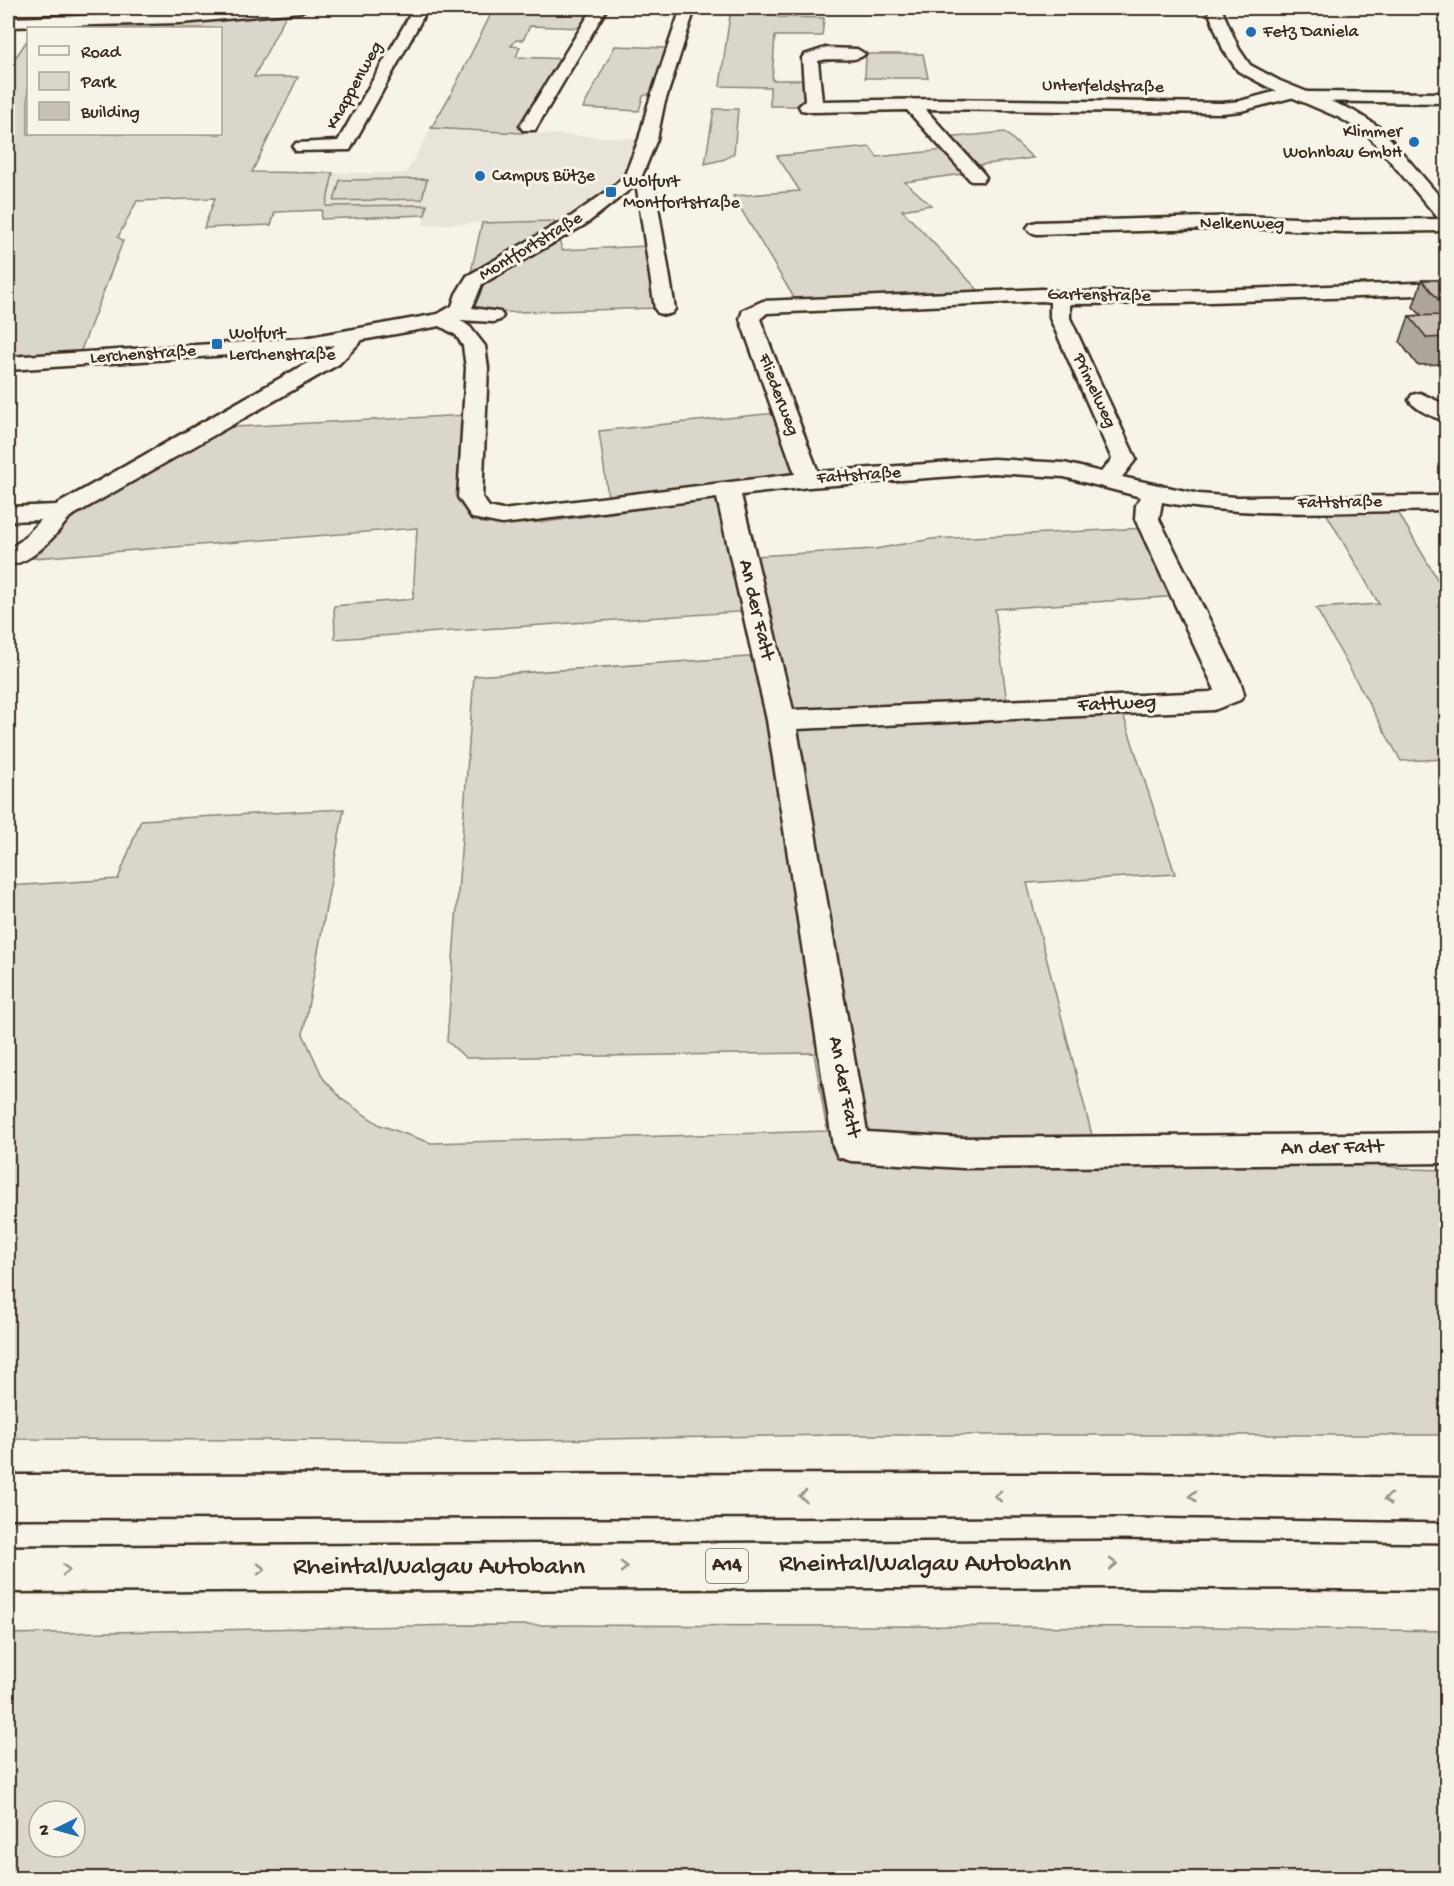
<svg xmlns="http://www.w3.org/2000/svg" width="1454" height="1886" viewBox="0 0 1454 1886" font-family="'Gochi Hand',sans-serif">
<style>
.built{fill:#e9e4d9}
.green{fill:#dbd6cb;stroke:#8b8074;stroke-width:1.5;fill-rule:evenodd}
.lines{fill:none;stroke-linecap:round;stroke-linejoin:round}
.minor-casing{stroke:#3b2a1e;stroke-width:5}
.tertiary-casing{stroke:#3b2a1e;stroke-width:5}
.secondary-casing{stroke:#3b2a1e;stroke-width:5}
.motorway-casing{stroke:#3b2a1e;stroke-width:5}
.minor{fill:#f7f3e8;fill-rule:evenodd}
.tertiary{fill:#f7f3e8;fill-rule:evenodd}
.secondary{fill:#f7f3e8;fill-rule:evenodd}
.motorway{fill:#f7f3e8;fill-rule:evenodd}
.wall{fill:#aca69d;stroke:#3b2a1e;stroke-width:1.5}
.building{fill:#c8c1b6;stroke:#3b2a1e;stroke-width:1.5}
.oneway{stroke:#998e83}
.poi-dot{fill:#1f6fb2;stroke:#f7f3e8;stroke-width:2}
.labels{text-anchor:middle;dominant-baseline:central;stroke-width:6;stroke-linejoin:round;paint-order:stroke}
.far-poi-label{font-size:18px;fill:#3b2a1e;stroke:#f7f3e8;text-anchor:start}
.far-street-label{font-size:18px;fill:#3b2a1e;stroke:#f7f3e8}
.shield{fill:#f7f3e8;stroke:#73665b;stroke-width:1.5}
.shield-label{font-size:20px;font-weight:bold;fill:#3b2a1e}
.street-label{font-size:21px;fill:#3b2a1e;stroke:#f7f3e8}
.near-street-label{font-size:26px;fill:#3b2a1e;stroke:#f7f3e8}
</style>
<rect width="100%" height="100%" fill="#f7f3e8"/>
<filter id="ink" filterUnits="userSpaceOnUse"><feTurbulence type="fractalNoise" baseFrequency=".0167" numOctaves="2"/><feDisplacementMap in="SourceGraphic" scale="12" xChannelSelector="R" yChannelSelector="G"/><feConvolveMatrix kernelMatrix="1 2 1 2 8 2 1 2 1" color-interpolation-filters="sRGB"/></filter>
<g filter="url(#ink)">
<path class="built" d="M431 128 645 139 627 180 573 220 423 225 426 206H326L333 173H406Z"/>
<path class="green" d="M494 8H597L583 28 530 26 523 40H516L511 46 520 47 516 57 568 59 523 133 431 128 451 94Z
M731 8H777L778 17 824 18 822 36H775L772 80H809L813 106H770V87L720 86Z
M289 9 254 77H298L252 172 333 173 326 206 427 205 425 215 321 219 322 210 275 212 271 225 204 228 215 198 137 201 118 237 123 241 78 358 8 361V69L28 39V134H220V28H36L39 23Z
M615 46 666 48 652 93 643 96 639 111 583 108Z
M866 54H923L928 78H865Z
M714 109H738L734 153 725 159 705 164Z
M1005 132 1033 158 972 166 969 173 905 182 931 205 902 210 981 293 796 301 733 196 800 191 777 156 870 147 877 157 955 149 945 138Z
M427 179 422 199 334 201 340 180Z
M554 221 562 250 649 246 658 308 481 313 462 312 482 223Z
M776 413 796 471 792 475 608 497 599 431Z
M468 415 470 512 481 523 545 522 721 498 738 557 875 549 932 539 1146 528 1179 596 995 609 1008 712 1121 708 1175 874 1027 883 1095 1147 1339 1160 1409 1169 1446 1170V1435H836L482 1441 8 1439V886L118 879 141 820 344 809 303 1034 323 1078 343 1100 380 1125 431 1143 827 1131 814 1053 466 1058 447 1041 474 676 762 656 751 611 335 639 334 606 413 599 417 528 21 559 81 506 214 428Z
M1325 511 1398 512 1440 584H1446V759L1401 761 1316 608 1379 604Z
M465 1625 1213 1627 1446 1631V1878H8V1634ZM39 1811H75V1847H39Z"/>
<g class="lines">
<g class="minor-casing">
<path id="minor" d="M414 8H428L350 150 296 151 293 147 296 143 338 141Z
M593 8H607L535 130H523L520 126Z
M681 8H695L664 105 657 139 641 178 648 180 655 188 675 309 672 313 665 315 658 313 655 309 637 189 633 187 586 224 482 284 472 308 500 312 503 316 500 320 493 322 460 320 470 327 485 346 488 368 482 497 489 507 502 510 795 474 740 319 743 310 763 301 1042 289 1060 292 1179 291 1446 282V294L1179 303 1070 304V318L1136 459 1122 477 1199 494 1236 497 1446 496V510C1352 511 1255 519 1162 502L1159 519 1240 681 1244 694 1240 700 1214 710 797 729 867 1132 963 1138 1446 1133V1163L963 1168 851 1161 838 1157 833 1146 767 720 717 498 502 524 472 518 458 497 466 368 463 346 456 335 440 326 362 340 339 364 70 517C52 539 36 560 8 566V550L22 540 41 520 8 521V507L56 505 323 354 334 345 304 350 8 370V357L304 338 438 314 452 306 456 294 467 276 572 216 613 187 625 175 639 139 648 105ZM1042 301 1050 302V318L1112 459 1101 472 1064 463 993 459 818 472 760 319 767 313ZM993 473 1064 477 1141 497 1136 505 1135 519 1215 690 1210 692 793 710 741 495 809 487Z
M825 48 857 49 865 54C855 64 832 56 818 61L822 101 940 99 1222 103 1240 101 1292 87 1300 92 1298 96 1241 111 1222 113 925 109 983 173 986 177 983 181H971L907 110 814 112 801 110 799 106 805 101 802 58 804 55Z
M1306 92 1446 93V103L1300 101 1298 97 1300 93Z
M1243 216 1347 220 1446 219V231L1347 232 1243 228 1037 234 1030 232 1027 228 1030 224 1037 222Z
M1420 393 1446 405V421C1434 418 1416 410 1409 400L1412 395Z"/>
</g>
<g class="tertiary-casing">
<path id="tertiary" d="M1207 8H1221L1239 49 1250 65 1280 81 1352 110 1381 128 1446 204V221L1439 219 1369 136 1340 118 1268 87 1238 71 1223 49Z"/>
</g>
<g class="secondary-casing">
<path id="secondary" d="M253 8H307L300 12 182 23 8 27V18L182 13Z"/>
</g>
<g class="motorway-casing">
<path id="motorway" d="M1133 1474 1446 1478V1521L1133 1516 8 1518V1475Z
M1112 1541 1446 1545V1590L1112 1587 8 1592V1547Z"/>
</g>
<use href="#minor" class="minor"/>
<use href="#tertiary" class="tertiary"/>
<use href="#secondary" class="secondary"/>
<use href="#motorway" class="motorway"/>
</g>
<path class="wall" d="M1422 280H1446V365V364L1417 365 1400 342 1409 316 1421 315 1413 307Z"/>
<path class="building" d="M1422 280H1446V309Z
M1440 311H1446V337L1427 338 1409 316 1443 315Z"/>
<defs><path id="oneway-chevron" d="M-2-3.5L2.5 0L-2 3.5" fill="none" stroke-width="1.6" stroke-linecap="round" stroke-linejoin="round" transform="scale(1.5)"/></defs>
<g class="oneway">
<use href="#oneway-chevron" transform="translate(803 1496) rotate(180)"/>
<use href="#oneway-chevron" transform="translate(998 1496) rotate(180)"/>
<use href="#oneway-chevron" transform="translate(1193 1496) rotate(-179)"/>
<use href="#oneway-chevron" transform="translate(1388 1499) rotate(-179)"/>
<use href="#oneway-chevron" transform="translate(1113 1564)"/>
<use href="#oneway-chevron" transform="translate(624 1567)"/>
<use href="#oneway-chevron" transform="translate(261 1569)"/>
<use href="#oneway-chevron" transform="translate(66 1570)"/>
</g>
</g>
<g class="poi-dot">
<circle cx="1251" cy="32" r="6"/>
<circle cx="1414" cy="142" r="6"/>
<circle cx="480" cy="176" r="6"/>
<rect x="605" y="186" width="12" height="12" rx="3"/>
<rect x="211" y="338" width="12" height="12" rx="3"/>
</g>
<g class="labels">
<g class="far-poi-label">
<text x="1263" y="32">Fetz Daniela</text>
<text x="1402" y="132" text-anchor="end">Klimmer<tspan x="1402" dy="21">Wohnbau GmbH</tspan></text>
<text x="492" y="176">Campus Bütze</text>
<text x="623" y="182">Wolfurt<tspan x="623" dy="21">Montfortstraße</tspan></text>
<text x="229" y="334">Wolfurt<tspan x="229" dy="21">Lerchenstraße</tspan></text>
</g>
<g class="far-street-label">
<text transform="translate(355 86) rotate(-61)">Knappenweg</text>
<text transform="translate(1103 87) rotate(1)">Unterfeldstraße</text>
<text x="1242" y="224">Nelkenweg</text>
<text transform="translate(531 247) rotate(-31)">Montfortstraße</text>
<text transform="translate(1099 296) rotate(1)">Gartenstraße</text>
<text transform="translate(143 355) rotate(-4)">Lerchenstraße</text>
<text transform="translate(1094 391) rotate(65)">Primelweg</text>
<text transform="translate(778 395) rotate(69)">Fliederweg</text>
<text transform="translate(859 476) rotate(-4)">Fattstraße</text>
<text transform="translate(1340 503) rotate(-1)">Fattstraße</text>
</g>
<rect class="shield" x="706" y="1549" width="42" height="34" rx="4.5"/>
<g class="shield-label">
<text x="727" y="1566">A14</text>
</g>
<g class="street-label">
<text transform="translate(755 610) rotate(77)">An der Fatt</text>
<text transform="translate(1117 705) rotate(-3)">Fattweg</text>
<text transform="translate(843 1087) rotate(79)">An der Fatt</text>
<text transform="translate(1332 1149) rotate(-1)">An der Fatt</text>
</g>
<g class="near-street-label">
<text x="925" y="1565">Rheintal/Walgau Autobahn</text>
<text x="439" y="1568">Rheintal/Walgau Autobahn</text>
</g>
</g>
<rect width="1454" height="1886" fill="none" stroke="#f7f3e8" stroke-width="30"/>
<rect x="15" y="15" width="1424" height="1856" fill="none" stroke="#3b2a1e" stroke-width="2" filter="url(#ink)"/>
<rect x="27" y="27" width="195" height="108" fill="#f7f3e8" stroke="#aca397" stroke-width="1.5"/>
<rect x="39" y="46" width="30" height="9" fill="#f7f3e8" stroke="#aca397" stroke-width="1.5"/>
<text x="81" y="57" font-size="18" fill="#3b2a1e">Road</text>
<rect x="39" y="72" width="30" height="18" fill="#dbd6cb" stroke="#aca397" stroke-width="1.5"/>
<text x="81" y="87" font-size="18" fill="#3b2a1e">Park</text>
<rect x="39" y="102" width="30" height="18" fill="#c8c1b6" stroke="#aca397" stroke-width="1.5"/>
<text x="81" y="117" font-size="18" fill="#3b2a1e">Building</text>
<g transform="translate(57 1829) rotate(265)"><circle r="28" fill="#f7f3e8" stroke="#aca397" stroke-width="1.5"/>
<path d="M0-4.5L10 22L0 15L-10 22Z" fill="#1f6fb2"/>
<text y="-9" font-size="16" font-weight="bold" text-anchor="middle" fill="#3b2a1e">N</text>
</g>
</svg>
